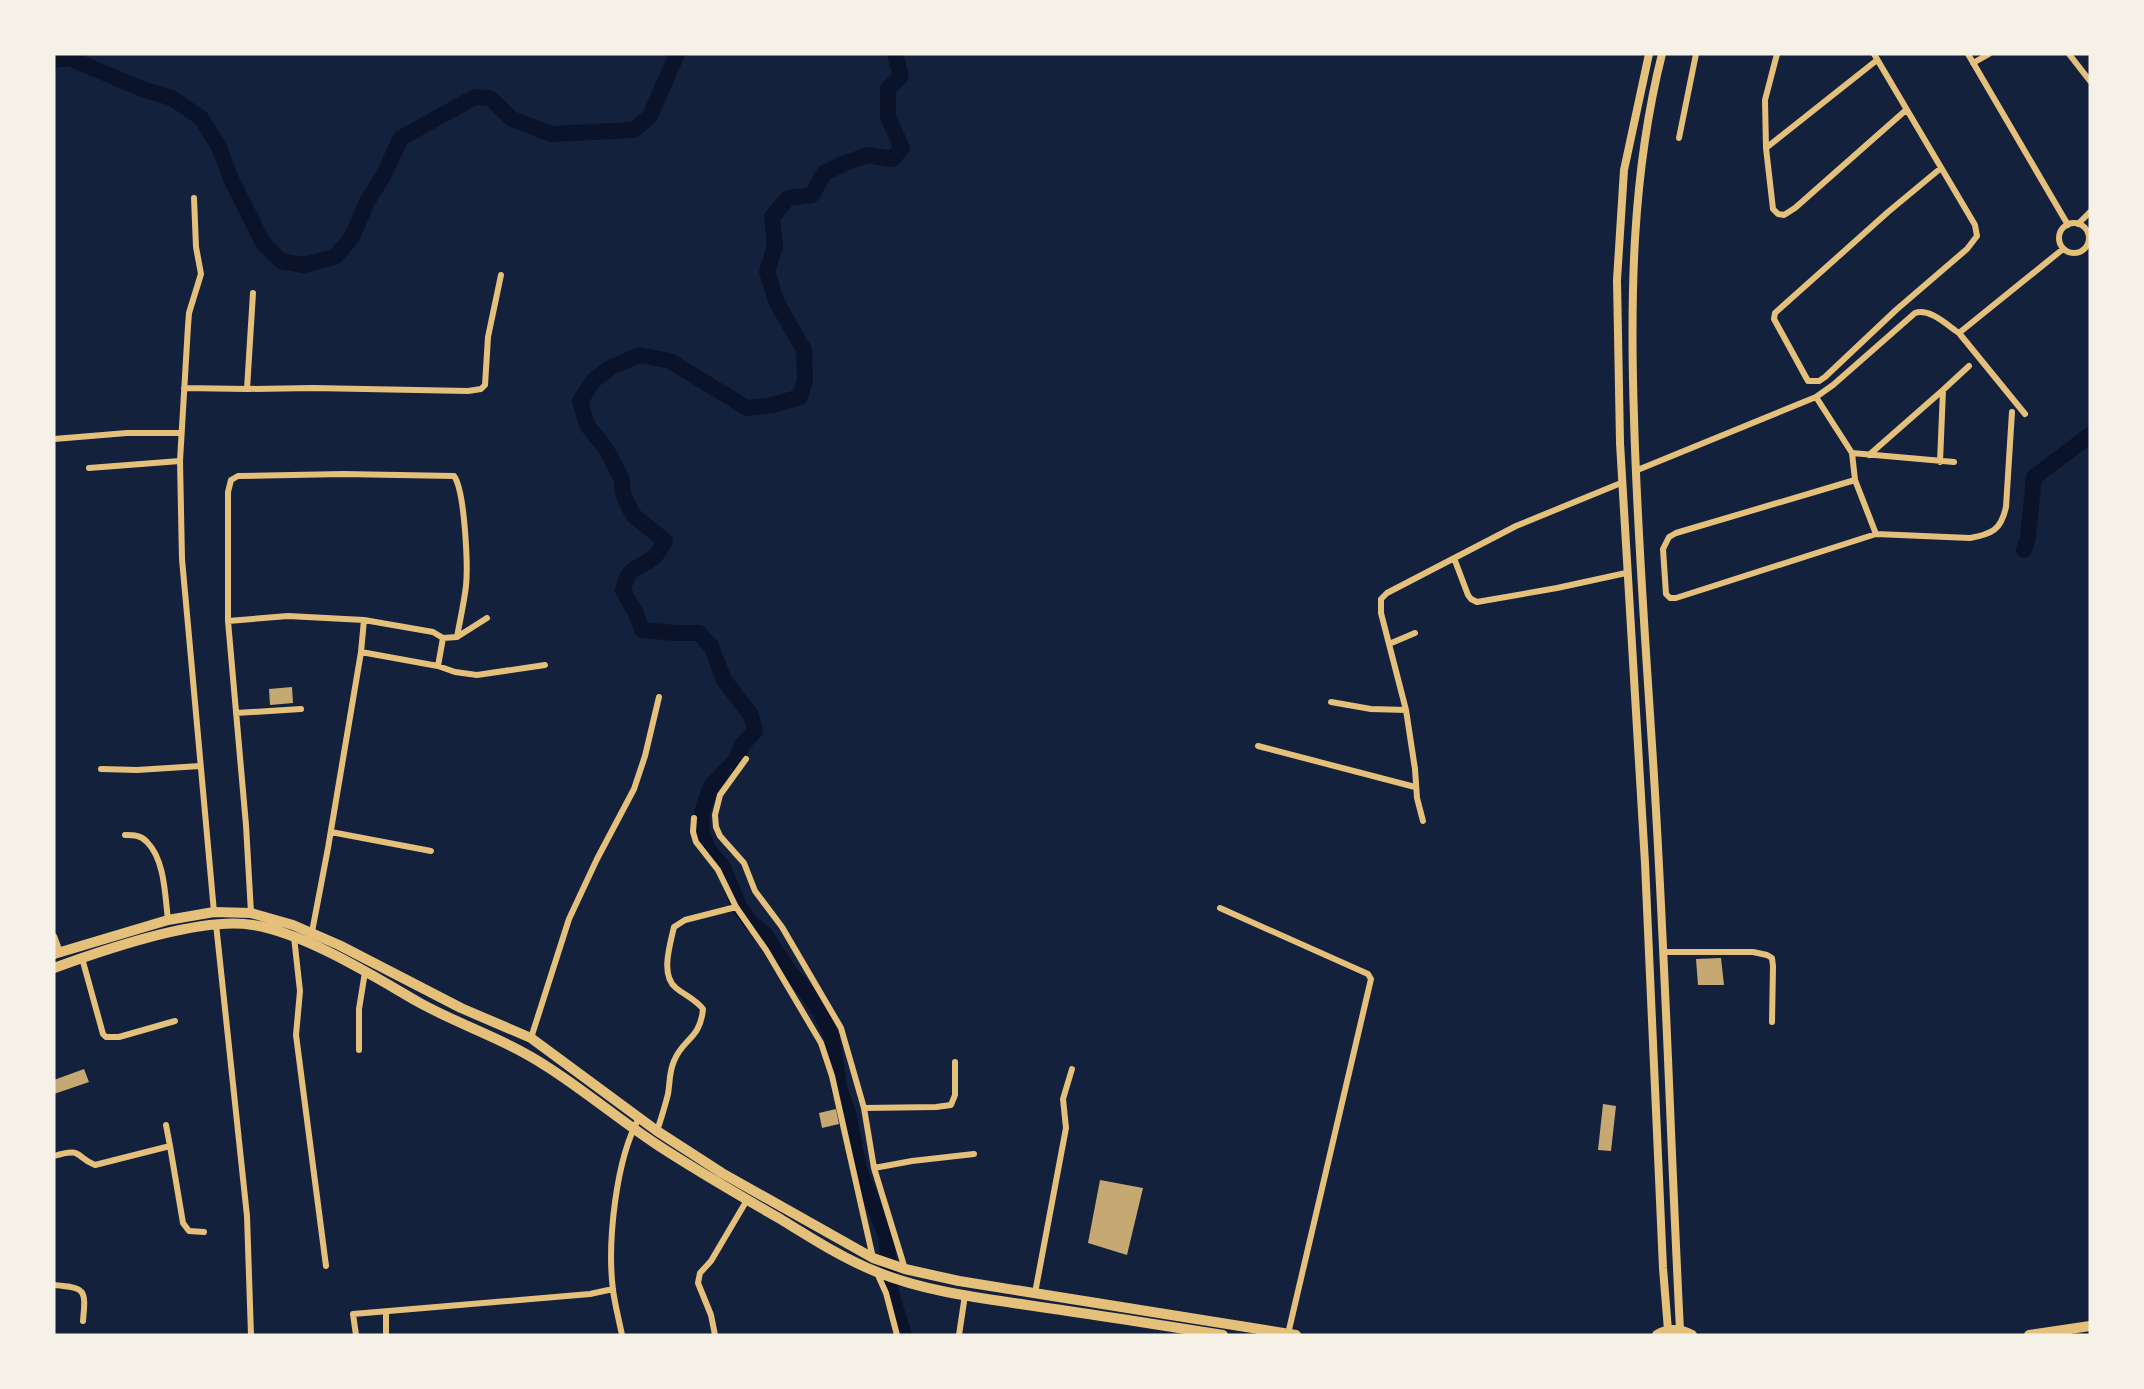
<svg xmlns="http://www.w3.org/2000/svg" width="2144" height="1389" viewBox="0 0 2144 1389" font-family="'Fira Sans',sans-serif">
<style>
.lines{fill:none;stroke-linecap:round;stroke-linejoin:round}
.river{stroke:#0b132b;stroke-width:16}
.building{fill:#c6a872}
.minor{stroke:#e5c07b;stroke-width:6}
.tertiary{stroke:#e5c07b;stroke-width:8}
.trunk{stroke:#e5c07b;stroke-width:10}
</style>
<rect width="100%" height="100%" fill="#14213d"/>
<g class="lines">
<path class="river" d="M895 54 901 76 888 89V117L902 148 892 159 868 155 843 164 824 173 812 195 788 198 772 217 775 246 767 272 777 303 804 350 805 379 800 397 772 405 747 408 670 361 639 355 610 368 594 380 580 401 587 425 606 449 621 477 624 497 633 515 665 541C662 545 659 553 654 557 638 571 629 563 623 591L636 613 642 630 675 633H699L711 646 724 680 751 715 755 731 743 744 735 761 711 786 702 812 701 829 707 848 723 867 739 906 750 922 765 934 788 970 806 991 821 1013 832 1037 839 1088 848 1112 859 1169 886 1235 891 1293 904 1335
M54 60 69 58 142 89 172 98 201 118 218 145 231 179 263 243 281 261 304 265 335 257 352 237 367 202 382 178 401 138 475 97 490 98 512 119 551 134 634 130 650 116 677 54
M2024 550 2028 537 2034 477 2090 435"/>
</g>
<path class="building" d="M292 687 293 703 270 705 269 689Z
M1721 958 1724 985H1698L1696 959Z
M84 1069 89 1082 54 1094V1080Z
M1603 1104 1616 1106 1611 1151 1598 1150Z
M836 1109 839 1124 822 1128 819 1113Z
M1100 1180 1143 1188 1127 1255 1088 1243Z"/>
<g class="lines">
<path class="minor" d="M1874 54 1975 225 1977 236 1967 249 1896 310 1825 377 1819 381H1808L1774 319 1775 313 1888 212 1941 168
M1968 54 2068 225
M2069 54 2090 81
M1877 60 1766 148 1773 209 1778 214 1784 215 1795 208 1906 110
M1973 63 1989 54
M1679 138 1696 54
M1766 148 1765 100 1777 54
M194 198 196 247 201 274 189 313 188 326 180 461 182 559 214 912
M2059 238a15 15 0 1 1 30 0a15 15 0 1 1-30 0Z
M2078 224 2090 212
M1959 333 2025 414
M184 388 247 389 313 388 468 391 481 389 485 385 488 337 501 275
M247 389 253 293
M1816 397 1852 453 1855 480 1876 534 1970 538C1992 534 2001 530 2006 507L2012 412
M54 439 127 433H181
M1852 453 1954 462
M1869 455 1943 390
M1940 462 1943 390 1969 366
M89 468 180 461
M1635 471 1816 397 1833 385 1915 313C1930 308 1947 325 1959 333L2063 249
M1855 480 1676 533 1669 537 1663 549 1666 594 1670 598H1676L1876 534
M1454 558 1468 595 1471 599 1477 602 1557 588 1626 573
M364 620 433 632 443 638
M228 621 288 616 364 620 361 652
M1389 644 1415 633
M438 666 443 638 457 637 487 618
M1331 702 1371 709 1406 710
M236 713 301 709
M1258 746 1415 787
M746 759 720 795 715 815 716 827 720 836 744 863 755 891 782 927 841 1028 864 1108 874 1168
M101 769 137 770 200 766
M694 818 693 832 696 842 718 870 736 907 766 950 821 1043 832 1076 873 1258
M1423 821 1417 798 1415 769 1406 710 1381 613V599L1387 593 1516 526 1621 483
M331 832 431 851
M125 835C133 835 141 835 147 842 165 860 165 896 168 920
M1220 908 1368 974 1371 979 1288 1334
M251 913 246 825 228 621V492L231 480 238 476 343 474 454 476C465 491 468 566 466 586 464 603 460 620 457 637
M216 924 247 1216 251 1335
M312 932 328 848 361 652 438 666 455 672 477 675 545 665
M54 936 60 952
M294 937 300 991 296 1035 326 1266
M1663 952H1753L1767 955 1772 958 1773 966 1772 1022
M82 958 103 1034 106 1037H119L175 1021
M531 1038 569 919 597 859 634 789 645 756 659 697
M359 1050V1009L365 972
M864 1108 936 1107 951 1105 955 1095V1062
M166 1125 170 1146
M657 1131C661 1119 665 1106 668 1094 670 1083 669 1072 674 1061 683 1038 700 1040 703 1009 695 999 686 996 676 988 660 975 670 945 674 927L685 920 736 907
M54 1156C83 1147 75 1157 95 1165L170 1146 183 1223 189 1231 204 1232
M905 1269 874 1168 912 1161 974 1154
M877 1273 886 1293 897 1335
M54 1285C86 1288 86 1289 83 1321
M1035 1293 1066 1128 1063 1099 1072 1069
M386 1312V1335
M356 1335 353 1314 590 1294 613 1289
M622 1335C619 1320 615 1305 613 1290 607 1242 616 1159 639 1118
M715 1335 711 1315 698 1283 700 1273 711 1261 747 1200
M959 1335 965 1295"/>
<path class="tertiary" d="M1649 54 1624 170 1617 280 1620 443 1645 863 1663 1268 1668 1330
M1662 54C1632 173 1630 296 1634 418 1637 527 1645 636 1652 745 1665 940 1670 1135 1680 1330"/>
<path class="trunk" d="M54 954 168 920 214 912 251 913 293 925 339 945 461 1008 531 1038 657 1131 722 1173 873 1258 905 1269 959 1281 1296 1335
M54 968C103 950 202 916 253 925 307 934 373 976 420 1003 462 1026 507 1040 546 1066 584 1090 618 1119 656 1144 697 1171 739 1195 782 1220 813 1239 844 1259 877 1272 927 1292 981 1298 1034 1306 1097 1315 1160 1325 1223 1335
M1657 1335C1668 1328 1680 1329 1692 1335
M2029 1335 2090 1326"/>
</g>
<rect width="2144" height="1389" fill="none" stroke="#f6f1e7" stroke-width="111"/>
</svg>
